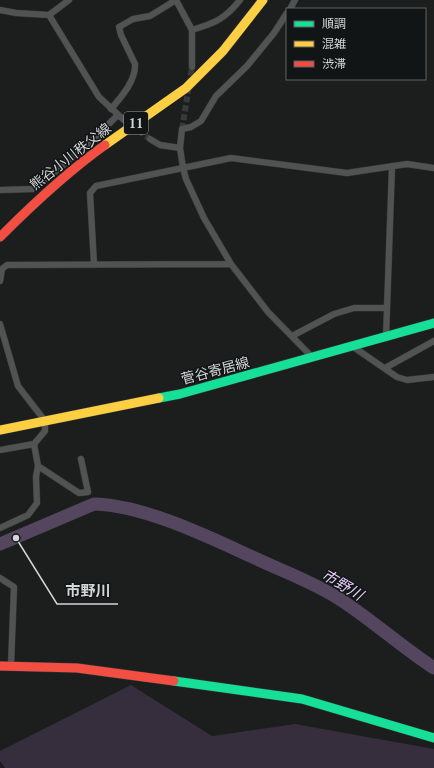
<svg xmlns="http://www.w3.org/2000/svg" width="434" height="768" viewBox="0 0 434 768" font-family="'PT Serif','Noto Sans JP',serif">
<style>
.green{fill:#372e3d}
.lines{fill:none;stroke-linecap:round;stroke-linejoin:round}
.river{stroke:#554660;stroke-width:13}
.street-tunnel{stroke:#373a39;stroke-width:6;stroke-dasharray:6 3;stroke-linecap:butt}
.street-casing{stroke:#363938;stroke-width:7}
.fast-casing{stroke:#363938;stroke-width:10}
.slow-casing{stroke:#363938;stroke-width:10}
.jam-casing{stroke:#363938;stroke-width:10}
.street{stroke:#505352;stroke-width:6}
.fast{stroke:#16e098;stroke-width:9}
.slow{stroke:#ffcf43;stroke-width:9}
.jam{stroke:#f24e42;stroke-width:9}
.labels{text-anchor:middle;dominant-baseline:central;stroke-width:3;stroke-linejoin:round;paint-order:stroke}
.shield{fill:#111515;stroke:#999c9c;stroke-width:1}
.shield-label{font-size:13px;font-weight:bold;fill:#d3d6d6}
.street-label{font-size:14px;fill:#d3d6d6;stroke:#111515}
.water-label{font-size:15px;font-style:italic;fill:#e5ccf8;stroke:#111515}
.leader{fill:none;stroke:#d3d6d6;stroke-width:1.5}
.callout-dot{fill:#d3d6d6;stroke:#111515;stroke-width:1.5}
.callout-label{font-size:15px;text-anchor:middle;font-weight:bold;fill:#d3d6d6;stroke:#111515;stroke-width:3;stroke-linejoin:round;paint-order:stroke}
</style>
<rect width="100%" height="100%" fill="#1b1e1d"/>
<path class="green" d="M131 685 212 736 295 724 434 749V768H5L0 761V751Z"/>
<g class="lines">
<path class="river" d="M0 544 94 504C145 505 213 539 259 560 287 573 315 583 341 600 373 621 402 647 434 668"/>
<path class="street-tunnel" d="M124 120 150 139
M182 129 192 67"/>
<g class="street-casing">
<path id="street" d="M176 0 192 30V67
M290 9 295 0
M0 10 16 13 49 15 69 0
M287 13 274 33 247 66 216 96 201 121 191 127 182 129 180 148 183 168 186 179 204 218 231 264 268 312 312 357
M49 15 99 97 124 120
M192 30C215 23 225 19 240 0
M111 109C121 97 136 81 135 64L121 35 119 27 133 19 150 16 176 0
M150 139 160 145 180 148
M0 190 34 189 87 145 118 115
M94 264 90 193 96 186 231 158 347 173 407 164 434 168
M0 281 2 269 7 265 231 264
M0 324 18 386 45 421V431L34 444 38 466 36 477 37 503 28 515 0 528
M292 336 334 314 354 308H387
M386 337 392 166
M352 346 397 377 407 380 434 377
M385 368 434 341
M0 450 34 444
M38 466 79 493 88 492 81 459
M0 578 14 587 11 665"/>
</g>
<g class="fast-casing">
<path id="fast" d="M159 398 180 394 434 323
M174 681 302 699 434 738"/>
</g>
<g class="slow-casing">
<path id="slow" d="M105 145 186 88 223 51 263 0
M0 430 159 398"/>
</g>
<g class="jam-casing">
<path id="jam" d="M0 237C33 204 67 172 105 145
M0 666 77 668 174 681"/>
</g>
<use href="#street" class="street"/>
<use href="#fast" class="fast"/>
<use href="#slow" class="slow"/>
<use href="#jam" class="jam"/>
</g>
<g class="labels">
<rect class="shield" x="124" y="112" width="24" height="22" rx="3"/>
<g class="shield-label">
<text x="136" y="123">11</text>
</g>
<g class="street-label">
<text transform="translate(70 156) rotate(-38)">熊谷小川秩父線</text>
<text transform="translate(215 370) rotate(-15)">菅谷寄居線</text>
</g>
<g class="water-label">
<text transform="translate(343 584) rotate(31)">市野川</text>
</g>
</g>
<path class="leader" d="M16 538L57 604H118"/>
<circle class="callout-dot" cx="16" cy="538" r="4"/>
<g class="callout-label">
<text x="88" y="596">市野川</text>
</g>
<rect x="286" y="8" width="140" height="72" fill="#111515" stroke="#5f6262"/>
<rect x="294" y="21" width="20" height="6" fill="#16e098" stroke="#5f6262"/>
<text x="322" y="28" font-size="12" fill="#d3d6d6">順調</text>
<rect x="294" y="41" width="20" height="6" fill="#ffcf43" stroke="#5f6262"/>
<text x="322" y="48" font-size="12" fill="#d3d6d6">混雑</text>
<rect x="294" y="61" width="20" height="6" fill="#f24e42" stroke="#5f6262"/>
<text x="322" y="68" font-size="12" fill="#d3d6d6">渋滞</text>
</svg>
